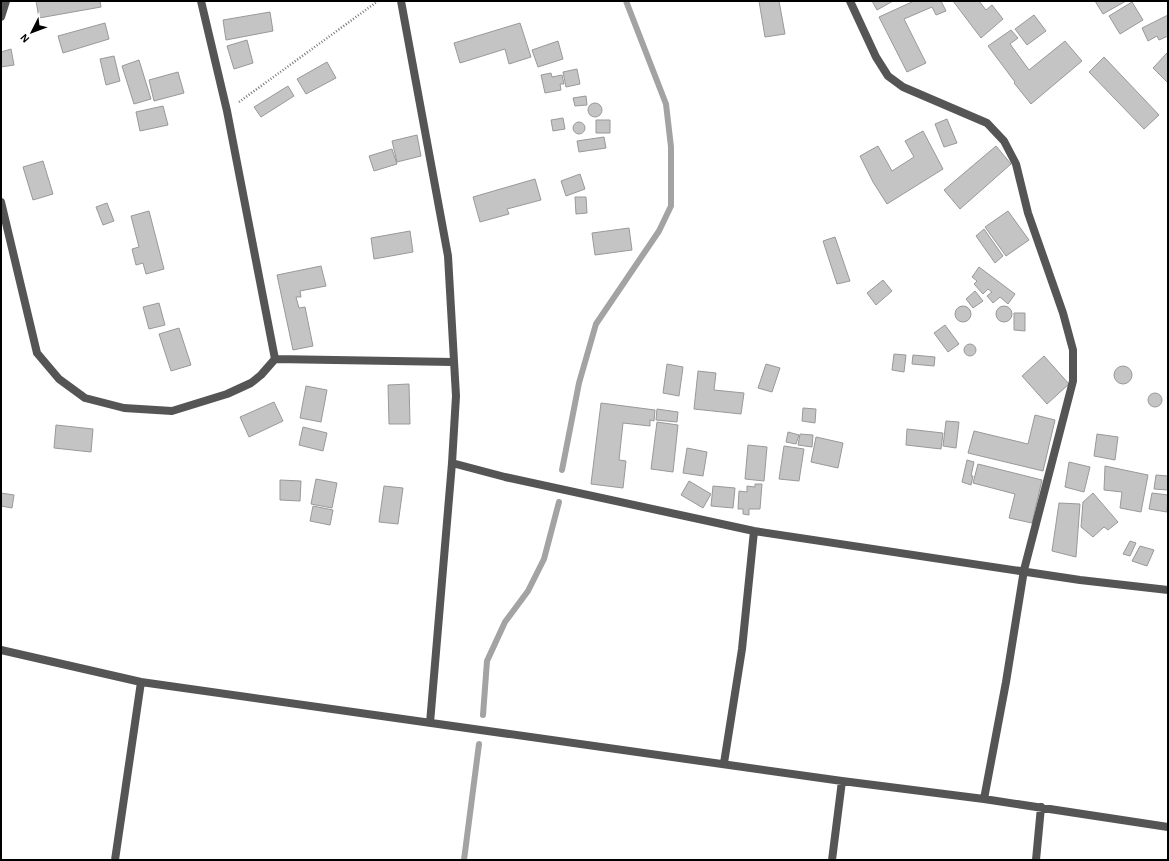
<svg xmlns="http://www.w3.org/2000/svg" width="1169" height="861" viewBox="0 0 1169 861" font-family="'Alegreya Sans',sans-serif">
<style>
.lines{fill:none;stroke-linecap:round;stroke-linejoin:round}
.stream{stroke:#a3a3a3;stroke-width:6}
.building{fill:#c4c4c4;stroke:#999}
.path{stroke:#777;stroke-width:2.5;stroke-dasharray:1 2;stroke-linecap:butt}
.street{stroke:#555;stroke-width:8}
</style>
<rect width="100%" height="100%" fill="#fff"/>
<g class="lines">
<path class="stream" d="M562 470 579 383 596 324 659 231 671 206V147L666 104 626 1
M483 715 487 661 505 622 528 591 544 559 559 502
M464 860 479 744"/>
</g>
<path class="building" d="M36 1H100L101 7 39 18Z
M759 1H779L785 34 765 37Z
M872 1H893L877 10Z
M914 1H941L946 11 936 15 932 7 904 19 926 63 907 72 879 17Z
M953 1H979L986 10 992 5 1003 19 981 38Z
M1095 1H1126L1103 14Z
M1132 2 1143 20 1120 34 1109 16Z
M270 12 273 31 226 40 223 20Z
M1034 15 1046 31 1027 45 1015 29Z
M1168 15V36L1159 40 1157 36 1148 41 1142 28Z
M105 23 109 39 63 53 58 36Z
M520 23 531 57 509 64 505 49 460 63 454 43Z
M1011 30 1018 38 1010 44 1029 70 1065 41 1082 61 1031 104 1014 83 1015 82 988 46Z
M247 40 253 63 234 69 227 46Z
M558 41 563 59 538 67 532 50Z
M11 49 14 65 1 67V52Z
M1167 53 1168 54V83L1153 68Z
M114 56 120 81 106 85 100 59Z
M1104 57 1159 115 1144 129 1089 72Z
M139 60 151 99 134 104 122 66Z
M327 62 336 78 306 94 297 79Z
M577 69 580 84 566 87 563 72Z
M178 72 184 93 154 101 149 80Z
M551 73 552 77 562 75 564 84H560L561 90 545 93 541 75Z
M288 86 294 96 261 117 254 107Z
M586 96 587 105 575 106 573 98Z
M588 110a7 7 0 1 1 14 0a7 7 0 1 1-14 0Z
M163 106 168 125 140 131 136 112Z
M563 118 565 129 553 131 551 120Z
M947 119 957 143 944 147 935 124Z
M596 120H610V133H596Z
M573 128a6 6 0 1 1 12 0a6 6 0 1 1-12 0Z
M923 131 943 169 887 204 873 182 860 156 878 146 892 171 914 157 905 141Z
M417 135 421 156 397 162 392 141Z
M604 137 606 148 579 152 577 141Z
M996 146 1011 164 960 209 944 190Z
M392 149 397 164 374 171 369 156Z
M43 161 53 194 33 200 23 167Z
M580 174 585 189 566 196 561 181Z
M535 179 541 200 507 209 509 214 480 222 473 197Z
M575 197H586L587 213 576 214Z
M107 203 114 221 103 225 96 207Z
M149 211 164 269 146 274 143 263 136 265 132 249 139 247 131 216Z
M1008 211 1029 240 1006 256 985 227Z
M629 228 632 250 595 255 592 233Z
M984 229 1003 256 995 263 976 236Z
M410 231 413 252 374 259 371 238Z
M835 237 850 281 837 284 823 241Z
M321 266 326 286 300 291 301 297H296L299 308 305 307 313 346 293 350 277 275Z
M979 267 1015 294 1008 304 1000 297 993 303 987 296 992 292 988 289 983 294 974 284 977 281 972 277Z
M883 280 892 291 876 305 867 293Z
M975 291 983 301 973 308 966 299Z
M159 303 165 325 149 329 143 307Z
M955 314a8 8 0 1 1 16 0a8 8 0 1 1-16 0Z
M996 314a8 8 0 1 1 16 0a8 8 0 1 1-16 0Z
M1014 313H1025V331L1014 330Z
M945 325 959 344 948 352 934 333Z
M179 328 191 365 171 371 159 334Z
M964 350a6 6 0 1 1 12 0a6 6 0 1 1-12 0Z
M894 354 906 355 904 372 892 370Z
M913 355 935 357 934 366 912 364Z
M1044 356 1069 384 1047 404 1022 376Z
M667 364 683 367 679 396 663 393Z
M766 364 780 368 772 392 758 388Z
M1114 375a9 9 0 1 1 18 0a9 9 0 1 1-18 0Z
M698 371 716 373 714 390 744 393 741 414 694 409Z
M409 384 410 424H389L388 385Z
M306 386 327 390 321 422 300 418Z
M1148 400a7 7 0 1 1 14 0a7 7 0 1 1-14 0Z
M274 402 283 421 249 437 240 417Z
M601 403 655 410 654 421 650 420V426L623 423 619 460 626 461 623 488 591 484Z
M803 408 816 409 815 423 802 421Z
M657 409 678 412 677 422 656 420Z
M1035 415 1055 420 1043 471 968 453 974 431 1028 444Z
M946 421 959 422 956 448 943 446Z
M657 422 678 425 673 472 651 469Z
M56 425 93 429 91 452 54 448Z
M303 427 327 433 323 451 299 445Z
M907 429 943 433 941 449 906 445Z
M788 432 799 435 796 444 786 442Z
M800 434 813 435 812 447 798 445Z
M1097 434 1118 437 1115 460 1094 456Z
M816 437 843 443 838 468 811 462Z
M748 445 767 447 764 481 745 479Z
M784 446 804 449 799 481 779 479Z
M687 448 707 452 703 476 683 473Z
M967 460 974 462 971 476H973L971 485 962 482Z
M1069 462 1090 467 1084 492 1065 487Z
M978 464 1042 480 1032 523 1009 518 1015 494 973 483Z
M1105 466 1148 475 1141 512 1120 508 1122 492 1104 490Z
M1156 475 1168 476V490L1154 489Z
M316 479 337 483 332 508 311 504Z
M280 480 301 481 300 501 280 500Z
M689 481 711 494 703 508 681 495Z
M755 484H762L760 509H749V515L743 514V509H738L739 491 747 492V486L755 487Z
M384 486 403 488 398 524 379 522Z
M713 486 735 488 733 508 711 506Z
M1 493 14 495 12 508 1 506Z
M1093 493 1118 522 1108 530 1104 527 1093 537 1081 527 1083 502Z
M1152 493 1168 495 1167 512 1149 509Z
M1059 503 1080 504 1076 557 1052 551Z
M313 506 333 510 330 525 310 521Z
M1130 541 1136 543 1130 556 1123 554Z
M1140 546 1154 550 1147 566 1132 561Z"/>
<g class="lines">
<path class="path" d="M239 102 378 1"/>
<path class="street" d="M201 1 227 111 275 359
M401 1 448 256 456 396 452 463 430 723
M850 1 876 57 888 76 903 87 987 123 1004 141 1016 164 1028 213 1063 313 1073 350V381L1024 570 1006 682 984 799
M1 17 6 1
M1 202 37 353 59 379 85 398 124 408 172 411 227 394 251 383 261 375 275 359
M275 359 453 362
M452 463 505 477 754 531 1080 580 1168 590
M1 650 141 682 842 781 984 799 1168 827
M724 763 742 649 754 531
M115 860 141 682
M832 860 842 781
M1036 860 1041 807"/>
</g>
<rect width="1169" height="861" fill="none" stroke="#000000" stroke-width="4"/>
<g transform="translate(32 32) rotate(228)" stroke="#ffffff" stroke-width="3" paint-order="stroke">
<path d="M0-3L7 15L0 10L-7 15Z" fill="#000000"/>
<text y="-6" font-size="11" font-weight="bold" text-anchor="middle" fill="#000000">N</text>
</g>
</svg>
